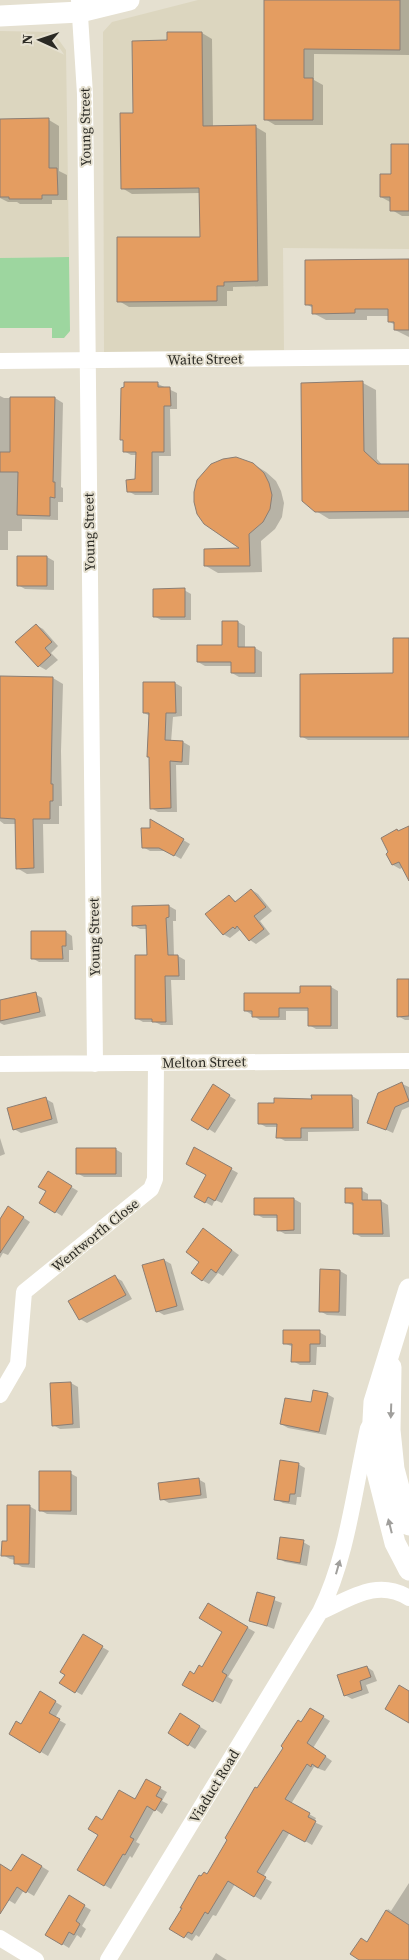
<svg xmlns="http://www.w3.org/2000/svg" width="409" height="1960" viewBox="0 0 409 1960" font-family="'Source Serif 4',serif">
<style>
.built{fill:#dcd6bf}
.green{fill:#9dd69f}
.shadow{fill:#0003}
.building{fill:#e49d61;stroke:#8b7e74}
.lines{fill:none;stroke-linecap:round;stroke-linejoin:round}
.minor{stroke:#fff;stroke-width:16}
.major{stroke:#fff;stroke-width:21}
.oneway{fill:#a09f9c}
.labels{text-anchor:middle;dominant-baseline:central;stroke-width:4;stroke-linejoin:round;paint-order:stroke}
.street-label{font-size:14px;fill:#2b2a24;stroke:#e5e0d0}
</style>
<rect width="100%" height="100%" fill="#e5e0d0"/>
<path class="built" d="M198 0H409V249L283 248 284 350 104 353 103 32 112 22Z
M0 31 53 32 66 50 69 257 0 258Z"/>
<path class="green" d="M69 257 70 331 64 338H52V328H0V258Z"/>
<path class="shadow" d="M265 0H409V55L314 54V80L323 85V125H275L265 119Z
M202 33 212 39 213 127H256L266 133 268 286 233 287V291H227V306L129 307 119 301 201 238V193L132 194 122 188 135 114Z
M0 120H49L59 126V171L67 175V200H52V204H20L17 202H8L0 198Z
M409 146V216H402L392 210V203L381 197Z
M409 260V337L395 330V325L390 322V316H367V320H326L313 313V308L306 304Z
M363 383 376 390 377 459 383 466 409 465V518L329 519 316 511Z
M158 384 177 393V409H170L171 456H159V495H135L128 491 137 481V455H131L124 451Z
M0 396 4 398H55L63 403 61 487 63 488V502H58V520L22 519V531H8V550H0Z
M253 464 266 472 276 481 281 491 284 503 282 517 275 529 261 541 262 572 218 573 206 566 243 550 198 481 211 465Z
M18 557H47L54 561V590L25 589 18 585Z
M184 590 191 594V620H161L154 616Z
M238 622 245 626V648H255L262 652V677H239L232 673V666H205L198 662 223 647Z
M36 625 43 629 58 646 51 653 58 660 46 670 39 666 17 642Z
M409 634V740H308L301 736 394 674 409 639Z
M0 677 53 678 63 684 61 751 62 806H59V824H43L44 873 27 874 17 868 16 824H4L0 821Z
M175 683 182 687V716L173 717 171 742H183L190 746 189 765H176L177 812H158L151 808 150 716 144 713Z
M151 821 190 844 181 859 167 851H150L143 847 151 829Z
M409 827V873L403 867 400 869 393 865 388 854Z
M252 890 258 894 272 911 260 921 270 934 256 944 250 940 240 930 230 938 223 934 229 896 237 902Z
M169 906 176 910V921H173L174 956H178L185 960V980H171L173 1025H161L155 1022H143L136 1018 148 956V929H140L133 925Z
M66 932 72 936 73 950H69V962H39L32 958Z
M409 980V1020H405L398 1016Z
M331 987 338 991V1029H316L309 1025V1011H286V1020H260L246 1011Z
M35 994 42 998 46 1016 4 1025 0 1023V1001Z
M402 1084 409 1087V1107L402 1110 393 1133 369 1122Z
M213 1086 236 1100 215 1133 193 1119Z
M313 1096H352L359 1100V1131L308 1132V1141H285L278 1137V1127H266L259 1123 313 1100Z
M46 1099 53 1103 58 1123 21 1133 14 1129Z
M0 1138 5 1154 0 1156Z
M115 1149 122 1153V1177H84L77 1173Z
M195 1149 238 1173 222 1203 215 1200 212 1206 196 1197 208 1174Z
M48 1173 78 1191 62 1216 41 1203 48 1191Z
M361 1190 368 1194V1201H381L388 1205 390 1237H361L354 1233V1206L346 1202Z
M294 1199 301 1203V1234H285L278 1230V1218H263L256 1214Z
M15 1212 30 1222 8 1255 3 1253 0 1258V1221Z
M210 1234 239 1255 223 1276 218 1273 209 1284 202 1280 201 1262Z
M164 1260 171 1264 184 1310 164 1315 157 1311Z
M321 1270 340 1271 347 1275 346 1316 327 1315 320 1311Z
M115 1277 122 1281 132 1299 87 1323 80 1319Z
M319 1332 326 1336V1347H317L316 1365H300L293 1361V1347L284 1343Z
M71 1383 78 1387 80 1428 60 1429 53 1425Z
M327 1394 334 1398 326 1435 288 1428 281 1424Z
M298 1464 305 1468 301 1497H297L296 1505 283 1503 276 1499Z
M70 1473 77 1477V1515L47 1514 40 1510Z
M198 1479 205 1483 207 1498 169 1503 162 1499Z
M29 1506 36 1510 35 1568 22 1567 15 1563V1560L10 1559 3 1555 8 1542Z
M303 1542 310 1546 307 1566 285 1562 278 1558Z
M258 1594 282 1603 274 1629 250 1620Z
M208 1605 255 1632 228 1677 233 1680 221 1704 184 1685 203 1669 223 1632Z
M83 1636 109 1651 82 1695 61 1683Z
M367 1667 373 1671 377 1681 366 1685 369 1693 352 1699 345 1695Z
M41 1693 62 1706 55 1718 66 1724 48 1756 10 1734 22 1725Z
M310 1709 330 1721 313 1748 332 1761 325 1771 314 1767 291 1804 316 1818 314 1822 323 1826 312 1845 290 1832 263 1877 272 1882 261 1900 235 1884 216 1916 213 1915 199 1937 196 1935 192 1941 171 1928 207 1876 258 1790Z
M180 1715 207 1731 195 1749 170 1733Z
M146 1781 167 1792 162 1801 168 1804 162 1814 155 1809 136 1842 140 1844 132 1858 130 1856 111 1889 79 1870 100 1835 102 1822 135 1800Z
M23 1855 49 1871 34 1896 24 1890 15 1904 0 1895V1873H12Z
M409 1883V1960H362L367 1943 388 1909 391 1911Z
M69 1897 91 1910 82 1926 86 1929 81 1938 77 1935 69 1948 46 1934Z
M216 1953 222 1957 227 1960H212Z"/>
<path class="building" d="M264 0H400V50L304 49V78H313V120H264Z
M167 32H202L203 126 256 125 258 281 224 282V286H217V301L117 302V237H200L199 188 121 189 120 113H133L132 41 167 40Z
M49 118V168H57L58 195H42V199H9V197H0V119Z
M391 144H409V211H390V197H380V174H391Z
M409 259V330H394V322H388V309H355V313L312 314V305H305V260Z
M363 381 364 451 378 464H409V511L315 512 302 501 301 383Z
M124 382H158V387H170L171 406H164V452H152V492H127L126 480 135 479 136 452H123V440H120L121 388 124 387Z
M10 397H55L53 482H55V498L50 497V516L17 515 18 472H0V452H10Z
M236 457 253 463 264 473 269 483 272 495 270 509 263 522 249 534 250 566H204V549L239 548 204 524 197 514 194 502V492L197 480 211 464 223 459Z
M17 556H47V586H17Z
M185 588V617H153V589Z
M222 621H238V647H255V673H231V662H197V645H222Z
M36 624 52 642 45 648 51 655 38 667 15 642Z
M393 638H409V737H300V674L393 673Z
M0 676 53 677 51 784H53V801H50V819H33L34 868 16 869 15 819 0 818Z
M143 682H175L176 713H166L165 740 183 741 182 762 170 761 171 808 150 809 149 757H147L149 713H143Z
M150 819 184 839 174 856 159 848H142L141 828H150Z
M409 826V881L399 862 392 865 386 854 388 852 381 838 397 829 398 831Z
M251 889 266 907 254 916 264 929 249 941 237 926 235 929 233 927 223 935 205 914 229 895 235 902Z
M169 905V917L166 918 168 955H178L179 976H165L166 1022H152V1019H135V955H147L146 925 132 926V906Z
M31 931H66V946H62L63 959H31Z
M397 979H409V1016L397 1017Z
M300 986H331V1026H308V1008H279V1017H252V1011H244V993H300Z
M36 992 40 1012 0 1021V1000Z
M402 1082 409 1101 395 1107 386 1130 367 1123 378 1093Z
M213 1084 230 1095 208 1130 191 1120Z
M311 1095H352L353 1128H301V1138H276L277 1124H258V1103H274V1098L312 1099Z
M46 1097 52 1119 13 1130 7 1108Z
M194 1147 232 1168 215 1201 208 1197 205 1203 194 1197 206 1175 186 1164Z
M76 1148H116V1174H76Z
M48 1171 72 1186 55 1213 39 1203 46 1191 38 1187Z
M345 1188H362V1200H381L383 1234H353V1203H345Z
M254 1198H294V1230L277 1231V1215H254Z
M8 1206 24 1217 0 1253V1219Z
M203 1228 232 1250 216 1273 211 1269 202 1281 191 1273 199 1262 186 1252Z
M164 1259 177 1306 156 1312 142 1265Z
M320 1269 340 1270 339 1312H319Z
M115 1275 126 1295 79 1320 68 1301Z
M283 1330H320V1344H310V1362H291L292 1344H283Z
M71 1382 73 1424 52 1426 50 1383Z
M313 1390 328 1393 319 1432 280 1424 285 1398 311 1402Z
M280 1460 299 1463 295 1494H290L289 1502 274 1500Z
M39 1471H71V1511H39Z
M199 1478 201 1495 160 1500 158 1483Z
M7 1505H30L29 1564H14V1556H1L2 1541H7Z
M280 1537 304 1540 300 1563 277 1559Z
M257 1592 275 1597 267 1626 249 1621Z
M208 1603 248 1627 222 1672 227 1675 213 1702 182 1685 190 1671 194 1674 199 1665 202 1667 222 1632 199 1618Z
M83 1634 103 1646 75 1693 59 1683 65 1675 60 1672Z
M367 1666 371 1677 360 1681 362 1690 344 1696 337 1675Z
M399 1685 409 1691V1723L385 1709Z
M40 1691 56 1701 49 1713 60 1719 40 1753 9 1734 16 1721 21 1724Z
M310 1708 324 1716 307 1743 326 1756 318 1768 312 1764 311 1767 307 1764 285 1799 310 1813 308 1817 316 1821 305 1842 283 1830 257 1872 266 1877 254 1897 228 1881 208 1914 205 1912 192 1934 188 1932 184 1938 169 1929 182 1908H180L199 1875 201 1876 204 1872 207 1874 227 1840 225 1838 255 1787 257 1788 283 1748 281 1746 298 1720 301 1722Z
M180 1713 200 1726 188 1746 168 1733Z
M146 1779 161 1787 156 1796 162 1799 155 1811 147 1806 130 1837 134 1839 125 1855 123 1854 104 1886 77 1870 98 1835 88 1829 96 1816 102 1820 119 1790 135 1799Z
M22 1854 42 1866 26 1893 17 1887 0 1914V1864L11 1871Z
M69 1895 85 1905 76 1921 80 1924 74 1935 69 1932 62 1945 45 1935Z
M386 1910 409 1925V1960H359L350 1954 361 1938 367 1942Z"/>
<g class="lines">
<path class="minor" d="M79 0 85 94 95 1064
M0 361 409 357
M0 1064 409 1061
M0 1395 18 1364 24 1292 151 1189 155 1179 156 1063
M320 1612C350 1599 377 1578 409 1598
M0 1938 36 1960
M108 1960 320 1612C348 1555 354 1490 368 1428"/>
<path class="major" d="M0 16 80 12 129 0
M409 1289 374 1402 372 1439 377 1472 395 1543 409 1570
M391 1367 390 1430 394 1469 409 1525"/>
</g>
<defs><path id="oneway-solid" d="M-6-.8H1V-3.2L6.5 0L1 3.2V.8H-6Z" transform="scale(1.25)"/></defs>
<g class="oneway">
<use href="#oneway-solid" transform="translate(391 1411) rotate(92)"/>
<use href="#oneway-solid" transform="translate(390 1526) rotate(-104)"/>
<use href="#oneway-solid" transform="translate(338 1567) rotate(-74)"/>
</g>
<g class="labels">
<g class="street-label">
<text transform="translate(85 127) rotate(-91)">Young Street</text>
<text transform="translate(205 359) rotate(-1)">Waite Street</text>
<text transform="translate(89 532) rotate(-91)">Young Street</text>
<text transform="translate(94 937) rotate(-91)">Young Street</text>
<text transform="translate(204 1062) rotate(-1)">Melton Street</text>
<text transform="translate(95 1235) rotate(-39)">Wentworth Close</text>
<text transform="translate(214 1786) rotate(-59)">Viaduct Road</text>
</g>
</g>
<g transform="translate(40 40) rotate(273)" stroke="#e5e0d0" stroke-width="4" paint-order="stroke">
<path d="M0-4L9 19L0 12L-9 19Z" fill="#2b2a24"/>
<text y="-8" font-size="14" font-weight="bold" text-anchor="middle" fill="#2b2a24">N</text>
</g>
</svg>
